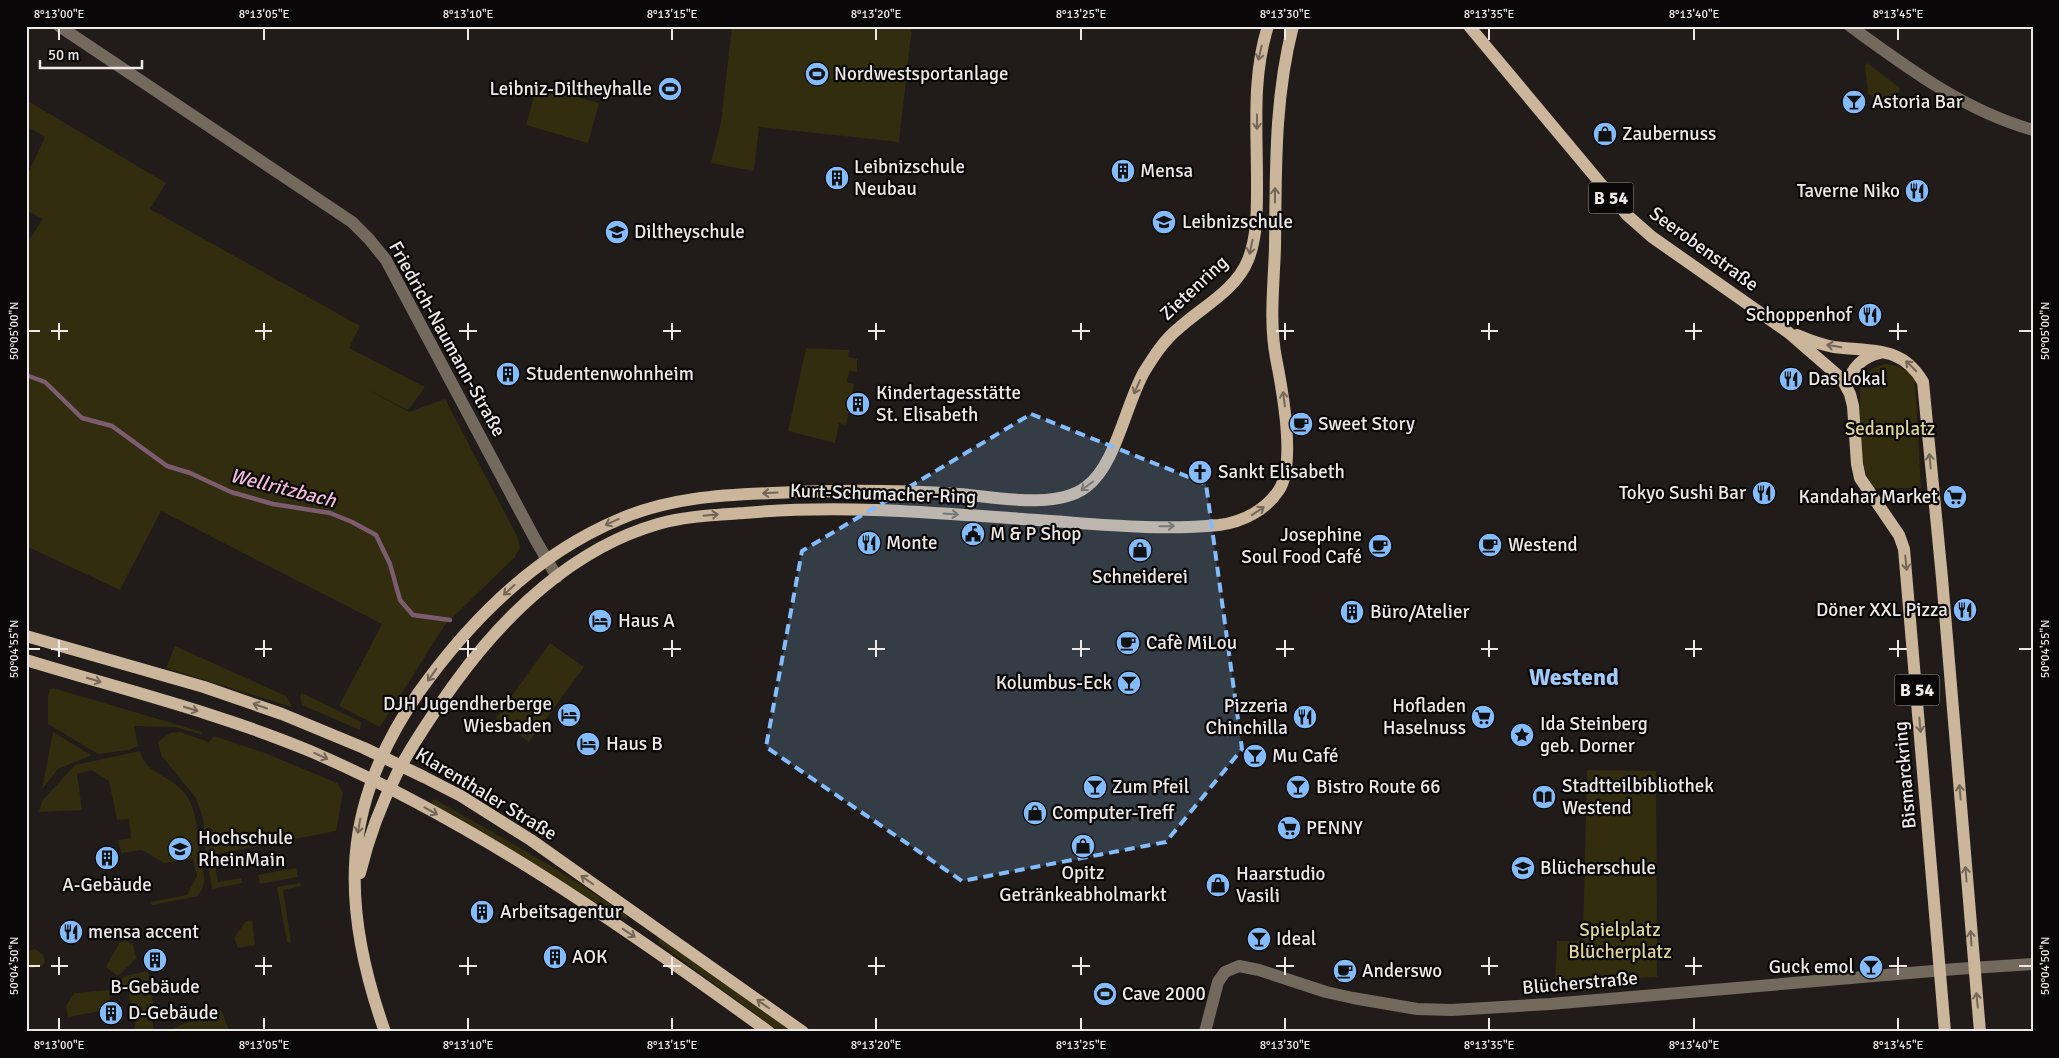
<svg xmlns="http://www.w3.org/2000/svg" width="2059" height="1058" viewBox="0 0 2059 1058" font-family="Signika,sans-serif">
<style>
.green{fill:#312d0e}
.lines{fill:none;stroke-linecap:round;stroke-linejoin:round}
.stream{stroke:#7d5c70;stroke-width:4.5}
.minor{stroke:#73695c;stroke-width:12}
.major{stroke:#cbb59b;stroke-width:12}
.oneway{stroke:#746758}
.marked{fill:#84bcfb;fill-opacity:0.2;stroke:#84bcfb;stroke-width:4;stroke-dasharray:10 6;stroke-linejoin:round}
.ticks{fill:none;stroke:#ede9e8;stroke-width:2}
.labels{text-anchor:middle;dominant-baseline:central;stroke-width:4.5;stroke-linejoin:round;paint-order:stroke}
.shield{fill:#090707;stroke:#a9a5a4;stroke-width:1}
.shield-label{font-size:18px;font-weight:bold;fill:#ede9e8}
.poi-label{font-size:19px;fill:#ede9e8;stroke:#090707;text-anchor:start}
.street-label{font-size:19px;fill:#ede9e8;stroke:#090707}
.park-label{font-size:19px;fill:#ddd596;stroke:#090707}
.water-label{font-size:20px;font-style:italic;fill:#f3b8dc;stroke:#090707}
.district-label{font-size:24px;font-weight:bold;fill:#9fc9f8;stroke:#090707}
.neatline{fill:none;stroke:#ede9e8;stroke-width:2}
.ticks-label{font-size:12px;text-anchor:middle;fill:#ede9e8}
</style>
<rect width="100%" height="100%" fill="#211c1a"/>
<path class="green" d="M732 26H912L899 142 759 127 754 171 711 163 721 122Z
M1867 63 1900 88 1889 110 1874 104 1873 97 1868 94 1865 66Z
M537 86 599 103 588 143 526 125Z
M26 100 166 183 150 209 360 326 349 348 425 387 408 410 367 389 409 412 445 399 517 536 520 547 515 557 445 625 380 727 339 706 382 624 161 511 120 590 26 546V244L43 219 26 210V178L45 137 26 126Z
M806 348 849 350 848 357 857 359V372L849 371 847 382 854 384 846 425 839 423 835 443 788 431Z
M1886 364C1899 365 1908 370 1915 380L1921 488H1873C1869 480 1865 472 1863 463 1861 452 1858 388 1861 381 1866 370 1876 366 1886 364Z
M550 643 584 667 529 742 496 718Z
M175 646 286 696 292 707 166 668Z
M53 688 202 732V735L175 727 134 726 138 746 129 750 98 754 48 724V697L50 689Z
M302 693 361 722 360 730 302 705 300 696Z
M53 732 91 755 58 769 42 789Z
M180 732 209 742 214 736 265 753 337 783 343 793 336 831 213 855 218 882 241 878 242 883 212 889 205 848 203 818 196 798 161 755 158 742 170 733Z
M140 751C144 772 167 775 181 789 199 808 196 831 200 855 201 863 205 874 204 882 204 886 200 892 198 896L153 905 150 902 187 895 197 876 193 859 164 863 142 850 121 853 118 840 131 838 129 819 117 820 109 781 91 770 77 774 82 810 39 812 42 801 75 765Z
M1587 770 1656 771 1657 977 1555 983 1557 941H1583Z
M434 799C499 836 566 872 627 916V919L610 911 431 804Z
M296 868 298 877 260 884 258 875Z
M300 883 301 886 283 890 291 942H287L277 887Z
M252 920 255 945 238 948 234 938 246 921Z
M658 937 793 1032H780L659 943Z
M126 940 133 945 136 958 131 964 118 976 106 967 120 942Z
M35 949 43 955 45 962 42 966 26 969V951Z
M148 971 153 1004 149 1005 154 1030 148 1032H134L135 1023 128 990 109 993 112 1009 68 1017 66 1006 74 993 110 990 125 976Z
M221 1010 230 1032H163Z"/>
<g class="lines">
<path class="stream" d="M26 375 45 382 82 418 112 426 167 466 190 473 231 492 273 504 330 513 352 522 376 535 390 564 400 600 413 615 450 620"/>
<path class="minor" d="M59 26 352 222 369 239 386 260 535 539 557 577
M1850 26C1908 68 1963 110 2033 130
M1205 1032 1218 982 1225 972 1239 966 1259 970 1326 992 1353 998 1417 1009 1452 1010 1550 1004 1956 969 2033 964"/>
<path class="major" d="M1469 26 1627 215 1652 237 1789 333 1842 379 1850 394 1853 406 1857 464 1860 478 1899 535 1904 549 1945 1032
M1797 335C1809 340 1822 345 1834 347 1871 352 1902 345 1923 382L1942 578 1980 1032
M1847 386C1851 369 1862 357 1880 353
M26 636 204 687 282 714 364 748 424 777 461 796 531 840 803 1032
M26 660C121 689 219 713 310 751 475 822 624 927 769 1032
M360 873C379 795 409 747 455 683 505 614 574 548 658 524 686 516 715 515 744 513 842 504 939 513 1037 520 1097 524 1159 531 1219 525 1243 522 1266 510 1279 490 1296 464 1282 388 1276 358 1269 322 1274 283 1275 247 1276 172 1274 99 1293 26
M385 1032C340 905 340 805 419 692 471 619 536 554 620 519 668 498 720 495 772 493 834 490 896 490 959 494 995 497 1056 510 1086 487 1116 465 1125 406 1144 372 1154 356 1164 340 1179 328 1202 307 1236 290 1248 260 1258 235 1257 206 1257 180 1257 128 1252 76 1268 26"/>
</g>
<defs><path id="oneway-shaft" d="M-6 0H5M1.5-3L5.5 0L1.5 3" fill="none" stroke-width="1.6" stroke-linecap="round" stroke-linejoin="round" transform="scale(1.25)"/></defs>
<g class="oneway">
<use href="#oneway-shaft" transform="translate(1260 53) rotate(103)"/>
<use href="#oneway-shaft" transform="translate(1257 122) rotate(90)"/>
<use href="#oneway-shaft" transform="translate(1275 195) rotate(-90)"/>
<use href="#oneway-shaft" transform="translate(1251 247) rotate(102)"/>
<use href="#oneway-shaft" transform="translate(1834 346) rotate(-171)"/>
<use href="#oneway-shaft" transform="translate(1911 366) rotate(-135)"/>
<use href="#oneway-shaft" transform="translate(1137 387) rotate(114)"/>
<use href="#oneway-shaft" transform="translate(1284 399) rotate(-97)"/>
<use href="#oneway-shaft" transform="translate(1930 461) rotate(-95)"/>
<use href="#oneway-shaft" transform="translate(1087 486) rotate(143)"/>
<use href="#oneway-shaft" transform="translate(770 493) rotate(177)"/>
<use href="#oneway-shaft" transform="translate(1258 511) rotate(-34)"/>
<use href="#oneway-shaft" transform="translate(951 514) rotate(4)"/>
<use href="#oneway-shaft" transform="translate(711 515) rotate(-6)"/>
<use href="#oneway-shaft" transform="translate(612 522) rotate(155)"/>
<use href="#oneway-shaft" transform="translate(1167 526) rotate(-1)"/>
<use href="#oneway-shaft" transform="translate(1906 563) rotate(84)"/>
<use href="#oneway-shaft" transform="translate(509 590) rotate(138)"/>
<use href="#oneway-shaft" transform="translate(432 675) rotate(125)"/>
<use href="#oneway-shaft" transform="translate(94 680) rotate(17)"/>
<use href="#oneway-shaft" transform="translate(260 706) rotate(-161)"/>
<use href="#oneway-shaft" transform="translate(191 709) rotate(17)"/>
<use href="#oneway-shaft" transform="translate(1920 725) rotate(85)"/>
<use href="#oneway-shaft" transform="translate(321 756) rotate(24)"/>
<use href="#oneway-shaft" transform="translate(1960 792) rotate(-95)"/>
<use href="#oneway-shaft" transform="translate(431 811) rotate(29)"/>
<use href="#oneway-shaft" transform="translate(359 826) rotate(100)"/>
<use href="#oneway-shaft" transform="translate(1966 874) rotate(-94)"/>
<use href="#oneway-shaft" transform="translate(587 880) rotate(-145)"/>
<use href="#oneway-shaft" transform="translate(629 933) rotate(34)"/>
<use href="#oneway-shaft" transform="translate(1971 938) rotate(-94)"/>
<use href="#oneway-shaft" transform="translate(1977 1000) rotate(-96)"/>
<use href="#oneway-shaft" transform="translate(763 1004) rotate(-145)"/>
</g>
<path class="marked" d="M1031 414 1206 484 1242 749 1166 842 962 881 766 747 802 551Z"/>
<path class="ticks" d="M59 28V40M264 28V40M468 28V40M672 28V40M876 28V40M1081 28V40M1285 28V40M1489 28V40M1694 28V40M1898 28V40M59 323V340M264 323V340M468 323V340M672 323V340M876 323V340M1081 323V340M1285 323V340M1489 323V340M1694 323V340M1898 323V340M28 331H40M51 331H68M255 331H272M459 331H477M663 331H681M868 331H885M1072 331H1090M1276 331H1294M1481 331H1498M1685 331H1702M1889 331H1907M2019 331H2032M59 640V657M264 640V657M468 640V657M672 640V657M876 640V657M1081 640V657M1285 640V657M1489 640V657M1694 640V657M1898 640V657M28 649H40M51 649H68M255 649H272M459 649H477M663 649H681M868 649H885M1072 649H1090M1276 649H1294M1481 649H1498M1685 649H1702M1889 649H1907M2019 649H2032M59 957V975M264 957V975M468 957V975M672 957V975M876 957V975M1081 957V975M1285 957V975M1489 957V975M1694 957V975M1898 957V975M28 966H40M51 966H68M255 966H272M459 966H477M663 966H681M868 966H885M1072 966H1090M1276 966H1294M1481 966H1498M1685 966H1702M1889 966H1907M2019 966H2032M59 1018V1030M264 1018V1030M468 1018V1030M672 1018V1030M876 1018V1030M1081 1018V1030M1285 1018V1030M1489 1018V1030M1694 1018V1030M1898 1018V1030"/>
<defs>
<g id="stadium-disc" transform="scale(1.25)"><circle r="9.5" fill="#84bcfb" stroke="#090707"/><path d="M0-5a6.5 5 0 1 0 0 10a6.5 5 0 1 0 0-10ZM-3.5-1.8h7v3.6h-7Z" fill="#111"/></g>
<g id="bar-disc" transform="scale(1.25)"><circle r="9.5" fill="#84bcfb" stroke="#090707"/><path d="M-6-5H6L.8 .8V4.5H3.5V6h-7V4.5H-.8V.8Z" fill="#111"/></g>
<g id="shop-disc" transform="scale(1.25)"><circle r="9.5" fill="#84bcfb" stroke="#090707"/><path d="M-5-2.5h2.3a2.7 3.5 0 0 1 5.4 0H5L5.5 6h-11ZM-1.5-2.5h3a1.5 2.3 0 0 0-3 0Z" fill="#111"/></g>
<g id="building-disc" transform="scale(1.25)"><circle r="9.5" fill="#84bcfb" stroke="#090707"/><path d="M-4-6H4V6H1V3H-1V6H-4ZM-2.5-4.3h1.7v1.8h-1.7ZM.8-4.3h1.7v1.8H.8ZM-2.5-1h1.7V.8h-1.7ZM.8-1h1.7V.8H.8Z" fill="#111"/></g>
<g id="restaurant-disc" transform="scale(1.25)"><circle r="9.5" fill="#84bcfb" stroke="#090707"/><path d="M-5-6h1v4h1v-4h1v4h1v-4h1v5L-1.5 .5V6h-2V.5L-5-1ZM5-6V6H3V1.5H1.5Q1.5-4 5-6Z" fill="#111"/></g>
<g id="school-disc" transform="scale(1.25)"><circle r="9.5" fill="#84bcfb" stroke="#090707"/><path d="M0-5L7-2L0 1L-7-2ZM-4 1L0 2.5L4 1V4Q0 6-4 4Z" fill="#111"/></g>
<g id="cafe-disc" transform="scale(1.25)"><circle r="9.5" fill="#84bcfb" stroke="#090707"/><path d="M-5.5-4.5H6V0H3Q3 3.5 0 3.5H-2.5Q-5.5 3.5-5.5 0ZM3-3.2v2h1.7v-2ZM-6 4.5H4V6H-6Z" fill="#111"/></g>
<g id="church-disc" transform="scale(1.25)"><circle r="9.5" fill="#84bcfb" stroke="#090707"/><path d="M-1.2-6h2.4v3.5h3.3v2.4h-3.3V6h-2.4V-.1h-3.3v-2.4h3.3Z" fill="#111"/></g>
<g id="supermarket-disc" transform="scale(1.25)"><circle r="9.5" fill="#84bcfb" stroke="#090707"/><path d="M-6-5.5h2.5l.6 2H6L4.5 2H-2.5L-4.4-4H-6ZM-1.5 3.2a1.3 1.3 0 1 0 .1 0ZM3 3.2a1.3 1.3 0 1 0 .1 0Z" fill="#111"/></g>
<g id="civic-disc" transform="scale(1.25)"><circle r="9.5" fill="#84bcfb" stroke="#090707"/><path d="M-.6-6.5H3V-4.5H.6V-3L4-1V1h2V6H-6V1h2V-1L-.6-3ZM-1.2 2.5V6h2.4V2.5Z" fill="#111"/></g>
<g id="hotel-disc" transform="scale(1.25)"><circle r="9.5" fill="#84bcfb" stroke="#090707"/><path d="M-6-4.5h1.5V1H6V5H4.5V3h-9V5H-6ZM-4 0a1.8 1.8 0 1 1 3.6 0ZM.5 0V-2.5h3Q6-2.5 6 0Z" fill="#111"/></g>
<g id="sight-disc" transform="scale(1.25)"><circle r="9.5" fill="#84bcfb" stroke="#090707"/><path d="M0-6L1.8-2.2L6-1.7L2.9 1.2L3.7 5.4L0 3.3L-3.7 5.4L-2.9 1.2L-6-1.7L-1.8-2.2Z" fill="#111"/></g>
<g id="library-disc" transform="scale(1.25)"><circle r="9.5" fill="#84bcfb" stroke="#090707"/><path d="M-6-4Q-3-5.5-.7-3.5V5Q-3 3-6 4ZM6-4Q3-5.5 .7-3.5V5Q3 3 6 4Z" fill="#111"/></g>
<g id="university-disc" transform="scale(1.25)"><circle r="9.5" fill="#84bcfb" stroke="#090707"/><path d="M0-5L7-2L0 1L-7-2ZM-4 1L0 2.5L4 1V4Q0 6-4 4Z" fill="#111"/></g>
</defs>
<g fill-rule="evenodd">
<use href="#stadium-disc" x="817" y="74"/>
<use href="#stadium-disc" x="670" y="89"/>
<use href="#bar-disc" x="1854" y="102"/>
<use href="#shop-disc" x="1605" y="134"/>
<use href="#building-disc" x="1123" y="171"/>
<use href="#building-disc" x="837" y="178"/>
<use href="#restaurant-disc" x="1917" y="191"/>
<use href="#school-disc" x="1164" y="222"/>
<use href="#school-disc" x="617" y="232"/>
<use href="#restaurant-disc" x="1870" y="315"/>
<use href="#building-disc" x="508" y="374"/>
<use href="#restaurant-disc" x="1791" y="379"/>
<use href="#building-disc" x="858" y="404"/>
<use href="#cafe-disc" x="1301" y="424"/>
<use href="#church-disc" x="1200" y="472"/>
<use href="#restaurant-disc" x="1764" y="493"/>
<use href="#supermarket-disc" x="1955" y="497"/>
<use href="#civic-disc" x="973" y="534"/>
<use href="#restaurant-disc" x="869" y="543"/>
<use href="#cafe-disc" x="1490" y="545"/>
<use href="#cafe-disc" x="1380" y="546"/>
<use href="#shop-disc" x="1140" y="550"/>
<use href="#restaurant-disc" x="1965" y="610"/>
<use href="#building-disc" x="1352" y="612"/>
<use href="#hotel-disc" x="600" y="621"/>
<use href="#cafe-disc" x="1128" y="643"/>
<use href="#bar-disc" x="1129" y="683"/>
<use href="#hotel-disc" x="569" y="715"/>
<use href="#restaurant-disc" x="1305" y="717"/>
<use href="#supermarket-disc" x="1483" y="717"/>
<use href="#sight-disc" x="1522" y="735"/>
<use href="#hotel-disc" x="588" y="744"/>
<use href="#bar-disc" x="1255" y="756"/>
<use href="#bar-disc" x="1095" y="787"/>
<use href="#bar-disc" x="1298" y="787"/>
<use href="#library-disc" x="1544" y="797"/>
<use href="#shop-disc" x="1035" y="813"/>
<use href="#supermarket-disc" x="1289" y="828"/>
<use href="#shop-disc" x="1083" y="846"/>
<use href="#university-disc" x="180" y="849"/>
<use href="#building-disc" x="107" y="858"/>
<use href="#school-disc" x="1523" y="868"/>
<use href="#shop-disc" x="1218" y="885"/>
<use href="#building-disc" x="482" y="912"/>
<use href="#restaurant-disc" x="71" y="932"/>
<use href="#bar-disc" x="1259" y="939"/>
<use href="#building-disc" x="555" y="957"/>
<use href="#building-disc" x="155" y="960"/>
<use href="#bar-disc" x="1871" y="967"/>
<use href="#cafe-disc" x="1345" y="971"/>
<use href="#stadium-disc" x="1105" y="994"/>
<use href="#building-disc" x="111" y="1013"/>
</g>
<g class="labels">
<g class="shield">
<rect x="1588.5" y="182.5" width="45" height="31" rx="4"/>
<rect x="1894.5" y="674.5" width="45" height="31" rx="4"/>
</g>
<g class="shield-label">
<text x="1611" y="198">B 54</text>
<text x="1917" y="690">B 54</text>
</g>
<g class="poi-label">
<text x="834" y="74">Nordwestsportanlage</text>
<text x="652" y="89" text-anchor="end">Leibniz-Diltheyhalle</text>
<text x="1872" y="102">Astoria Bar</text>
<text x="1622" y="134">Zaubernuss</text>
<text x="854" y="167">Leibnizschule<tspan x="854" dy="22">Neubau</tspan></text>
<text x="1140" y="171">Mensa</text>
<text x="1900" y="191" text-anchor="end">Taverne Niko</text>
<text x="1182" y="222">Leibnizschule</text>
<text x="634" y="232">Diltheyschule</text>
<text x="1852" y="315" text-anchor="end">Schoppenhof</text>
<text x="526" y="374">Studentenwohnheim</text>
<text x="1808" y="379">Das Lokal</text>
<text x="876" y="393">Kindertagesstätte<tspan x="876" dy="22">St. Elisabeth</tspan></text>
<text x="1318" y="424">Sweet Story</text>
<text x="1218" y="472">Sankt Elisabeth</text>
<text x="1746" y="493" text-anchor="end">Tokyo Sushi Bar</text>
<text x="1938" y="497" text-anchor="end">Kandahar Market</text>
<text x="990" y="534">M &amp; P Shop</text>
<text x="1362" y="535" text-anchor="end">Josephine<tspan x="1362" dy="22">Soul Food Café</tspan></text>
<text x="886" y="543">Monte</text>
<text x="1508" y="545">Westend</text>
<text x="1140" y="577" text-anchor="middle">Schneiderei</text>
<text x="1948" y="610" text-anchor="end">Döner XXL Pizza</text>
<text x="1370" y="612">Büro/Atelier</text>
<text x="618" y="621">Haus A</text>
<text x="1146" y="643">Cafè MiLou</text>
<text x="1112" y="683" text-anchor="end">Kolumbus-Eck</text>
<text x="552" y="704" text-anchor="end">DJH Jugendherberge<tspan x="552" dy="22">Wiesbaden</tspan></text>
<text x="1288" y="706" text-anchor="end">Pizzeria<tspan x="1288" dy="22">Chinchilla</tspan></text>
<text x="1466" y="706" text-anchor="end">Hofladen<tspan x="1466" dy="22">Haselnuss</tspan></text>
<text x="1540" y="724">Ida Steinberg<tspan x="1540" dy="22">geb. Dorner</tspan></text>
<text x="606" y="744">Haus B</text>
<text x="1272" y="756">Mu Café</text>
<text x="1562" y="786">Stadtteilbibliothek<tspan x="1562" dy="22">Westend</tspan></text>
<text x="1112" y="787">Zum Pfeil</text>
<text x="1316" y="787">Bistro Route 66</text>
<text x="1052" y="813">Computer-Treff</text>
<text x="1306" y="828">PENNY</text>
<text x="198" y="838">Hochschule<tspan x="198" dy="22">RheinMain</tspan></text>
<text x="1540" y="868">Blücherschule</text>
<text x="1083" y="873" text-anchor="middle">Opitz<tspan x="1083" dy="22">Getränkeabholmarkt</tspan></text>
<text x="1236" y="874">Haarstudio<tspan x="1236" dy="22">Vasili</tspan></text>
<text x="107" y="885" text-anchor="middle">A-Gebäude</text>
<text x="500" y="912">Arbeitsagentur</text>
<text x="88" y="932">mensa accent</text>
<text x="1276" y="939">Ideal</text>
<text x="572" y="957">AOK</text>
<text x="1854" y="967" text-anchor="end">Guck emol</text>
<text x="1362" y="971">Anderswo</text>
<text x="155" y="987" text-anchor="middle">B-Gebäude</text>
<text x="1122" y="994">Cave 2000</text>
<text x="128" y="1013">D-Gebäude</text>
</g>
<g class="street-label">
<text transform="translate(1704 249) rotate(36)">Seerobenstraße</text>
<text transform="translate(1194 288) rotate(-43)">Zietenring</text>
<text transform="translate(447 339) rotate(61)">Friedrich-Naumann-Straße</text>
<text transform="translate(883 494) rotate(2)">Kurt-Schumacher-Ring</text>
<text transform="translate(1905 775) rotate(-95)">Bismarckring</text>
<text transform="translate(486 794) rotate(31)">Klarenthaler Straße</text>
<text transform="translate(1580 983) rotate(-5)">Blücherstraße</text>
</g>
<g class="park-label">
<text x="1890" y="429">Sedanplatz</text>
<text x="1620" y="930">Spielplatz<tspan x="1620" dy="22">Blücherplatz</tspan></text>
</g>
<g class="water-label">
<text transform="translate(283 488) rotate(14)">Wellritzbach</text>
</g>
<g class="district-label">
<text x="1574" y="677">Westend</text>
</g>
</g>
<rect width="2059" height="1058" fill="none" stroke="#090707" stroke-width="55"/>
<path d="M40 60v8h102v-8" fill="none" stroke="#ede9e8" stroke-width="2.5"/>
<text x="48" y="60" font-size="15" fill="#ede9e8" stroke="#090707" stroke-width="4" paint-order="stroke">50 m</text>
<rect x="28" y="28" width="2004" height="1002" class="neatline"/>
<g class="ticks-label">
<text x="59" y="18">8°13'00"E</text>
<text x="264" y="18">8°13'05"E</text>
<text x="468" y="18">8°13'10"E</text>
<text x="672" y="18">8°13'15"E</text>
<text x="876" y="18">8°13'20"E</text>
<text x="1081" y="18">8°13'25"E</text>
<text x="1285" y="18">8°13'30"E</text>
<text x="1489" y="18">8°13'35"E</text>
<text x="1694" y="18">8°13'40"E</text>
<text x="1898" y="18">8°13'45"E</text>
<text transform="translate(14 331) rotate(-90)" y="4">50°05'00"N</text>
<text transform="translate(2045 331) rotate(-90)" y="4">50°05'00"N</text>
<text transform="translate(14 649) rotate(-90)" y="4">50°04'55"N</text>
<text transform="translate(2045 649) rotate(-90)" y="4">50°04'55"N</text>
<text transform="translate(14 966) rotate(-90)" y="4">50°04'50"N</text>
<text transform="translate(2045 966) rotate(-90)" y="4">50°04'50"N</text>
<text x="59" y="1049">8°13'00"E</text>
<text x="264" y="1049">8°13'05"E</text>
<text x="468" y="1049">8°13'10"E</text>
<text x="672" y="1049">8°13'15"E</text>
<text x="876" y="1049">8°13'20"E</text>
<text x="1081" y="1049">8°13'25"E</text>
<text x="1285" y="1049">8°13'30"E</text>
<text x="1489" y="1049">8°13'35"E</text>
<text x="1694" y="1049">8°13'40"E</text>
<text x="1898" y="1049">8°13'45"E</text>
</g>
</svg>
